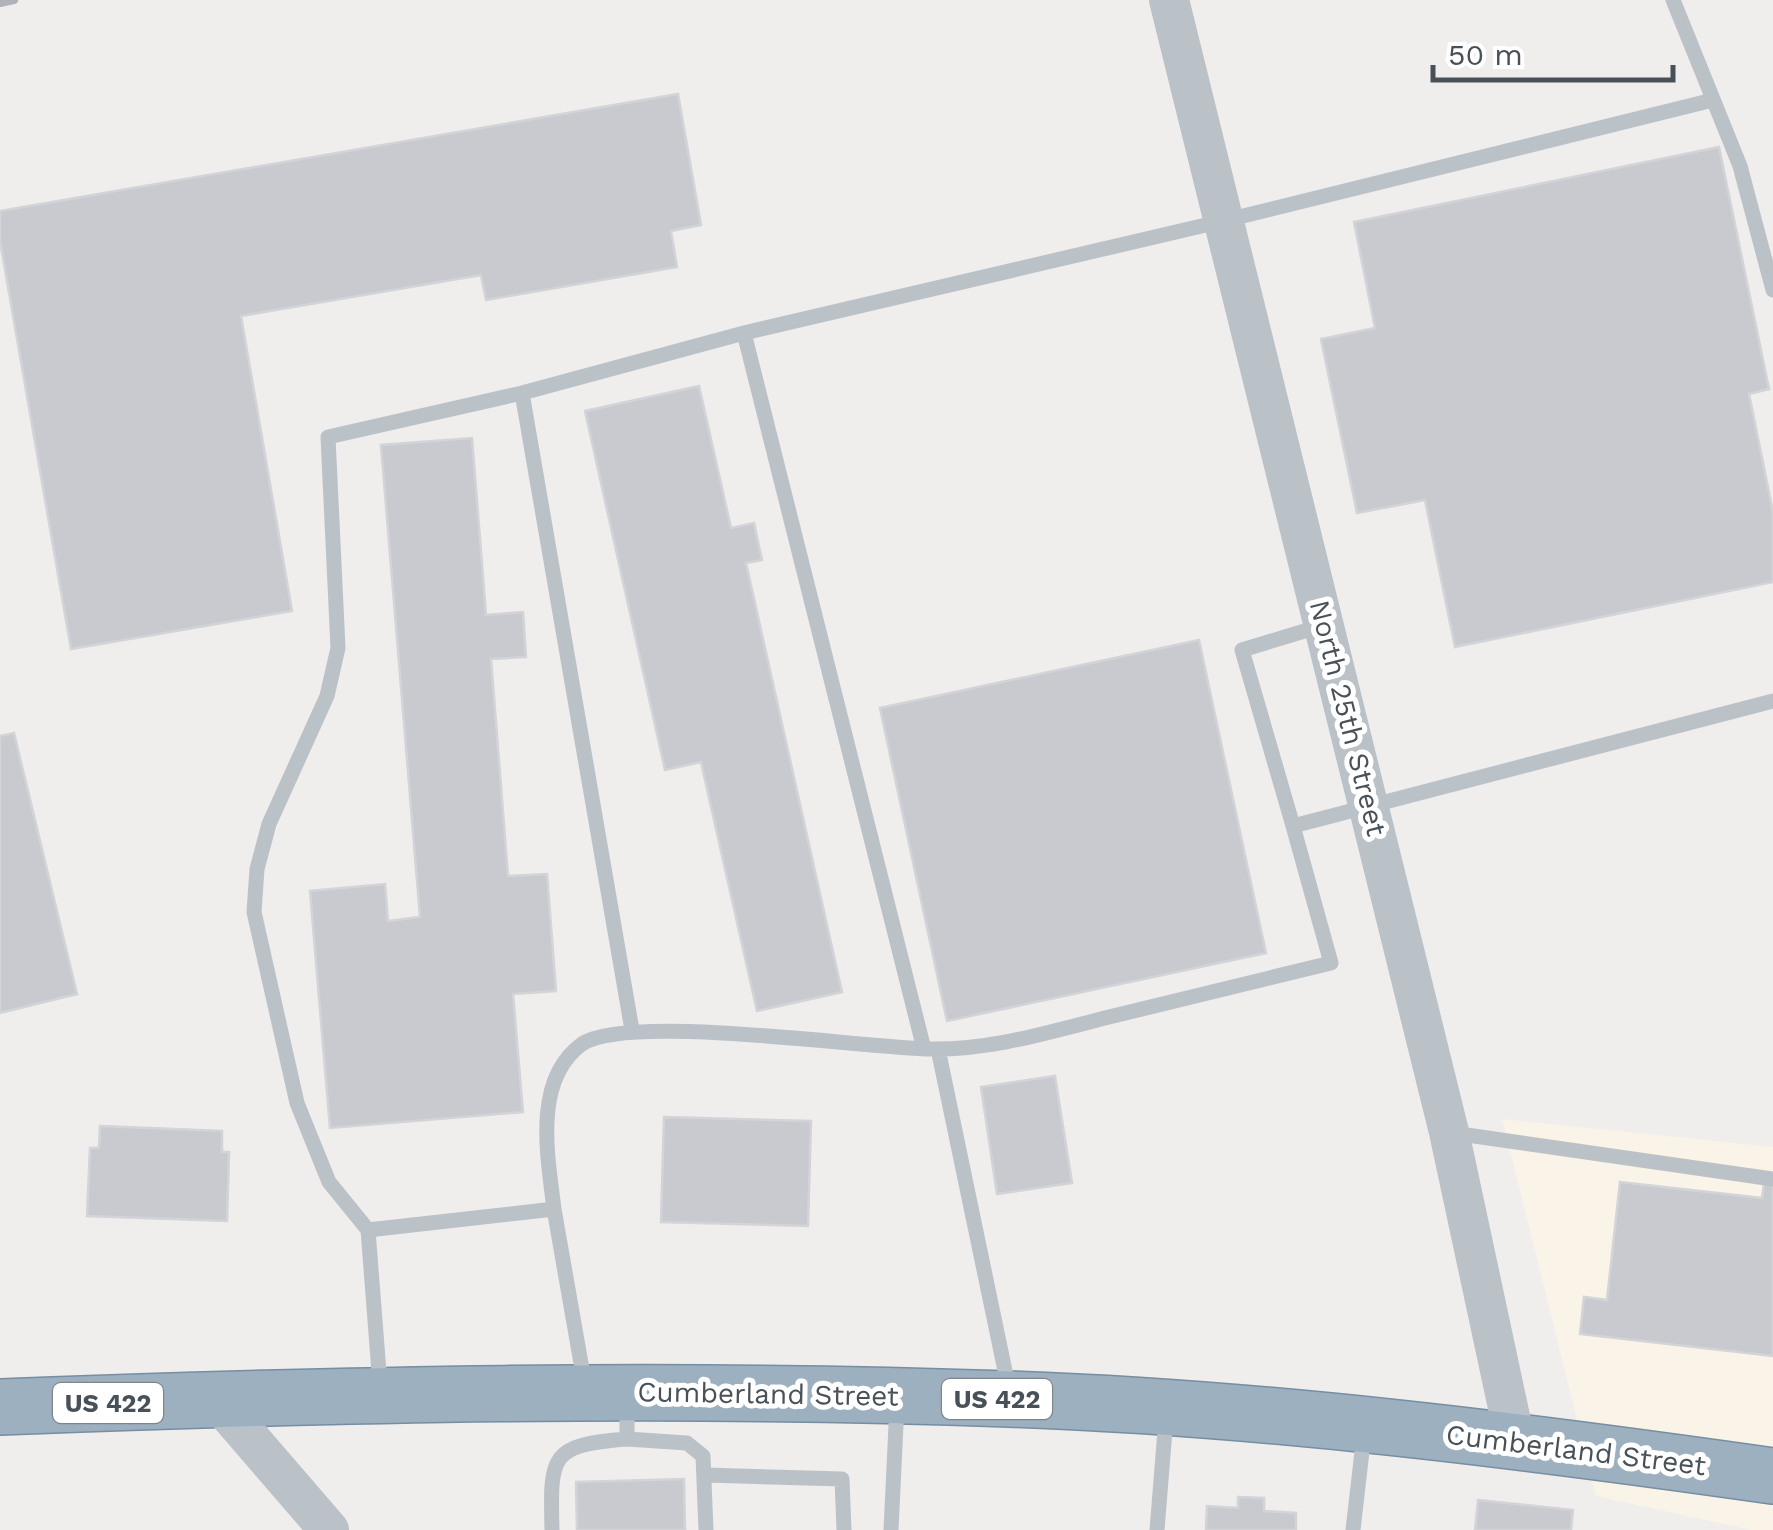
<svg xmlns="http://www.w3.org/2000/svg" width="1773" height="1530" viewBox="0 0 1773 1530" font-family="'Work Sans',sans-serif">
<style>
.commercial{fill:#f9f3e8}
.building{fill:#c8cacf;stroke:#d2d4d8;stroke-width:2.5}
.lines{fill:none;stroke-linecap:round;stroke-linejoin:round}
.trunk-casing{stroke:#768da2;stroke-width:58}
.service{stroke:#bac2c8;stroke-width:15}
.tertiary{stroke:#bac2c8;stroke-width:40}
.trunk{stroke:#9db0c0;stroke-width:55}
.rail{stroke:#b0b3b7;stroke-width:8}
.labels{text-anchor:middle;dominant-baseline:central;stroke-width:10;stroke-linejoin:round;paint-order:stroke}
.shield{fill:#fff;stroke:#7f858a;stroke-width:2.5}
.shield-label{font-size:25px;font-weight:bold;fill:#485158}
.street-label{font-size:28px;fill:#485158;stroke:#fff}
</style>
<rect width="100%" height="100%" fill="#f0eded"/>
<path class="commercial" d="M1502 1119 1773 1147V1530H1751L1596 1496Z"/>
<path class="building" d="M678 94 701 225 671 231 677 267 486 300 481 275 241 316 292 611 71 649 0 241V211Z
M1719 147 1769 389 1749 394 1773 512V582L1455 647 1425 500 1357 513 1321 339 1375 328 1354 222Z
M699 386 731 528 754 523 762 560 746 563 842 992 757 1011 701 762 665 770 585 411Z
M472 438 486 615 523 612 526 657 491 659 508 876 547 874 556 991 513 994 523 1112 330 1128 310 891 385 884 388 921 420 917 381 445Z
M1199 640 1266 953 947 1021 880 708Z
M14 733 77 994 0 1013V736Z
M1055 1076 1072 1183 997 1194 981 1087Z
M664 1117 811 1121 808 1226 661 1222Z
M100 1126 222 1131V1152H229L227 1221 87 1216 90 1148H99Z
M1620 1182 1762 1198 1764 1184 1773 1185V1356L1580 1334 1584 1297 1607 1300Z
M684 1479 685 1530H577L576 1482Z
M1238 1497 1264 1498V1511L1296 1513V1530H1206L1207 1506 1238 1508Z
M1478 1500 1573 1510 1571 1530H1475Z"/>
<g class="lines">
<g class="trunk-casing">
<path id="trunk" d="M0 1407C336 1394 672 1387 1009 1399 1265 1408 1519 1440 1773 1476"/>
</g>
<path class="service" d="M1673 0 1740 166 1773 290
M1293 826 1242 650 1321 626
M632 1030 522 393 744 333
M924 1049 744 333 1223 221 1713 100
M938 1049 1009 1390
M1453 1133 1773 1179
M554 1209C548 1158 532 1080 582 1044 628 1013 863 1048 930 1049 992 1050 1049 1032 1109 1017 1183 999 1257 981 1331 963L1293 826 1773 701
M368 1230 329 1182 297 1103 254 912 257 869 269 824 327 696 338 648 328 437 522 393
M380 1385 368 1230 554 1209 585 1386
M627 1439 687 1443 703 1456 706 1530
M705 1475 842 1479 844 1530
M552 1530C550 1455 550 1445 627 1439V1400
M891 1530 897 1404
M1157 1530 1166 1418
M1353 1530 1364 1434"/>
<path class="tertiary" d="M1169 0 1449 1132 1515 1440
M216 1399 329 1530"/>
<use href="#trunk" class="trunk"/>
<path class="rail" d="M0 3 14 0"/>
</g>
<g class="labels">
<g class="shield">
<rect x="942" y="1379" width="110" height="40" rx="8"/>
<rect x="53" y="1383" width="110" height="40" rx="8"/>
</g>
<g class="shield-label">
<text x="997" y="1399">US 422</text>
<text x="108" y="1403">US 422</text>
</g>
<g class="street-label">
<text transform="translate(1348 718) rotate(76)">North 25th Street</text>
<text transform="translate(768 1394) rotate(1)">Cumberland Street</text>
<text transform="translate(1576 1450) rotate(7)">Cumberland Street</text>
</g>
</g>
<path d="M1433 65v15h240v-15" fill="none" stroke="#485158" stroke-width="5"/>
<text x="1448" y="65" font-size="30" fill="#485158" stroke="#ffffff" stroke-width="8" paint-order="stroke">50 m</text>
</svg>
